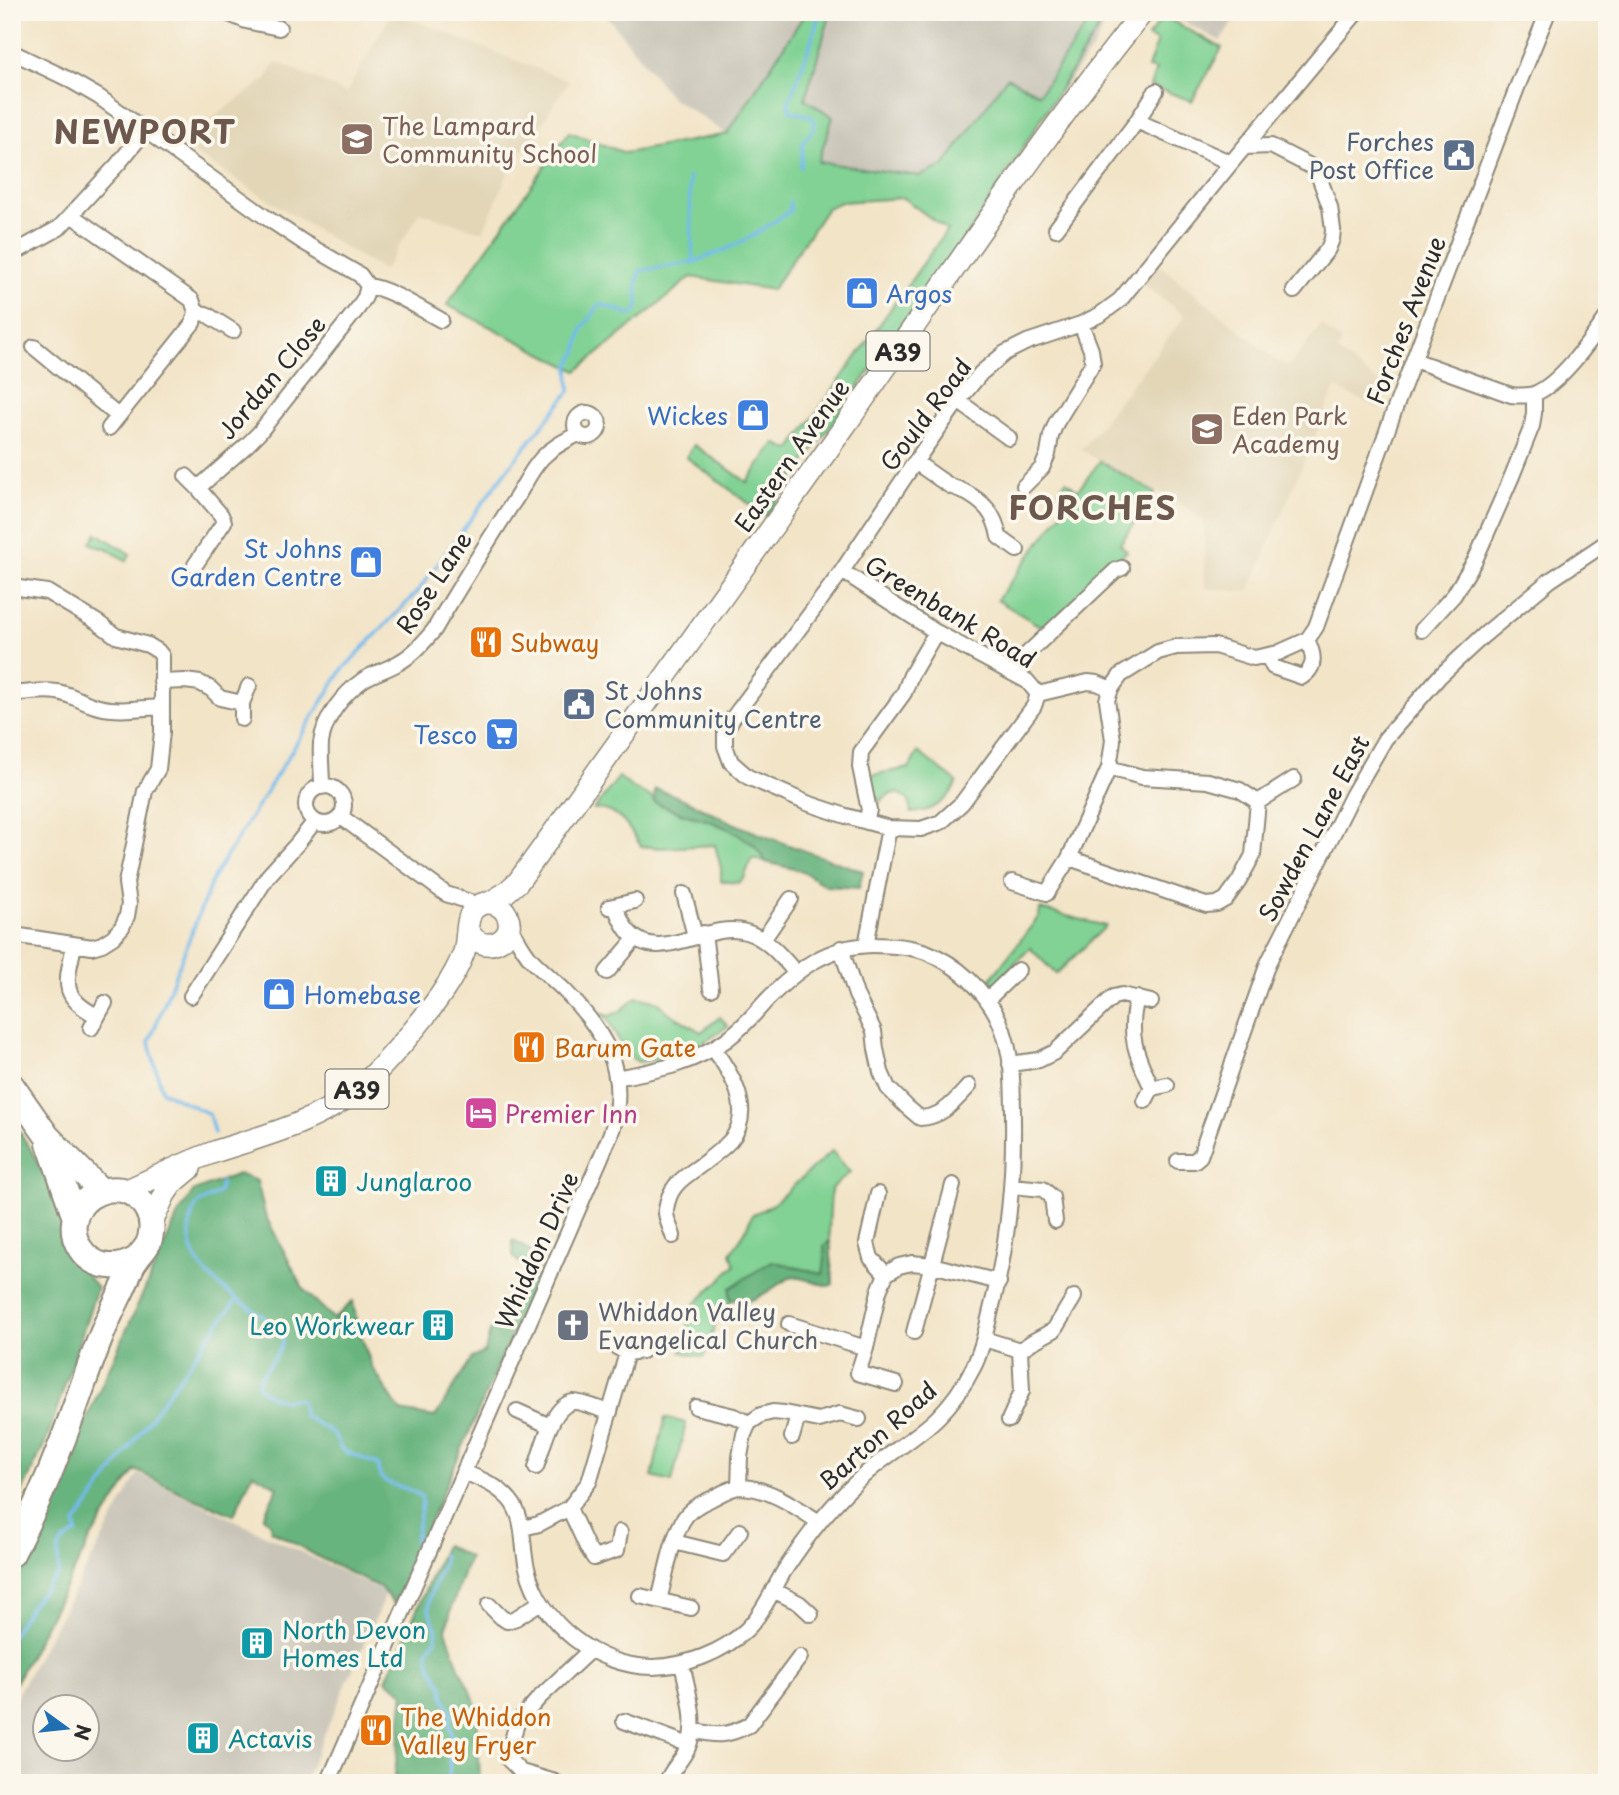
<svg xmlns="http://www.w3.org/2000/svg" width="1619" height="1795" viewBox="0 0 1619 1795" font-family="'Playpen Sans',sans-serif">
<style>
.built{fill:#e2d6b7}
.industrial{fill:#c8c4b8;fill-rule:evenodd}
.green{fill:#81d294;stroke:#567e60;stroke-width:2}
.forest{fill:#68b47e;stroke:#4a7054;stroke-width:2}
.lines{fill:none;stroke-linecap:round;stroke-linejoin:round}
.stream{stroke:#74bbec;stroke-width:3.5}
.street-casing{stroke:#8e8879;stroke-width:18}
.primary-casing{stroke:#8e8879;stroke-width:24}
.highway-casing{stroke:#8e8879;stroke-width:28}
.street{stroke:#fff;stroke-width:14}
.primary{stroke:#fff;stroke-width:21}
.highway{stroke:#fff;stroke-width:24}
.labels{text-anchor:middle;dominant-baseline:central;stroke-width:7;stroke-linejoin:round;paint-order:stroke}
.shield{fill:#fbf7ec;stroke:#696865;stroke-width:2}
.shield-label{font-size:23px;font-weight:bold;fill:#2b2b2b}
.education-label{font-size:24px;fill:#785e54;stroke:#fbf7ec;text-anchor:start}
.service-label{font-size:24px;fill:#4e5e75;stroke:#fbf7ec;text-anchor:end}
.shop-label{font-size:24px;fill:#366cbe;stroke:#fbf7ec;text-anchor:end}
.street-label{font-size:24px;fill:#2b2b2b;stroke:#fbf7ec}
.food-label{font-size:24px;fill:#c56008;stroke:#fbf7ec;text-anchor:start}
.hotel-label{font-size:24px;fill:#b23c85;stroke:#fbf7ec;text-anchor:start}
.culture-label{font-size:24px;fill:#0d838f;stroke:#fbf7ec;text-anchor:start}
.worship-label{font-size:24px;fill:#5b616d;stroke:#fbf7ec;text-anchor:start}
.district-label{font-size:32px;font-weight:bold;letter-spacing:2px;fill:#6c584c;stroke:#fbf7ec}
</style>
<rect width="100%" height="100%" fill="#fbf7ec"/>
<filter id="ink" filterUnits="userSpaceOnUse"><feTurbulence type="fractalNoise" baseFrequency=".0143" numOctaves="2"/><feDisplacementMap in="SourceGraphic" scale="14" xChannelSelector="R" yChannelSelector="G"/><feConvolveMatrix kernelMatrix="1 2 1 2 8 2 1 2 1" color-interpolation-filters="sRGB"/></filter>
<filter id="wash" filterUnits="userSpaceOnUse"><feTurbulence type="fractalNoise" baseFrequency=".00686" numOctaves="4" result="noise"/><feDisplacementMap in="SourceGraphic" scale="28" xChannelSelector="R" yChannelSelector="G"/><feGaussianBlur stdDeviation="1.57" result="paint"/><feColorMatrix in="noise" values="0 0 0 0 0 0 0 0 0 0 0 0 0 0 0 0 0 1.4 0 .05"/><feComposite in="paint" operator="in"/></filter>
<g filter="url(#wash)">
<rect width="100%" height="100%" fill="#f2e4c7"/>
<path class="built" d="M392 12 569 81 534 135 513 161 483 232 420 212 384 270 363 259 178 143 265 80 277 62 346 93Z
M1158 264 1279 362 1289 366 1321 325 1341 341 1338 352 1388 390 1380 409 1335 388 1249 592 1205 588 1204 522 1190 510 1157 490 1155 493 1081 450 1185 316 1143 284Z"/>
<path class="industrial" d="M604 12H1111L1094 47 1059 93 1021 126 977 153 920 176 836 178 727 134 671 97Z
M1166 12H1241L1220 41Z
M138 1474 386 1593 303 1783H12V1704ZM46 1708H88V1750H46Z"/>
<path class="green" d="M806 12H831L805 99 833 117 818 162 920 176 944 166 1007 77 1039 94 1086 26 1073 14 1074 12H1109L967 236 766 516 686 457 694 445 747 482 775 443 790 450 947 230 903 198 841 202 827 208 772 290 691 277 577 371 447 305 569 132 625 153 727 134Z
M1163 16 1222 48 1192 101 1150 86 1156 70 1148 68 1157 41 1148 37Z
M1100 461 1155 493 1120 544 1127 551 1045 629 997 600 1069 503 1058 492 1066 481 1078 490Z
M97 533 130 554 127 561 106 548 99 547 91 543Z
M918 752 957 782C950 801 930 812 911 813L909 801C899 789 889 792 880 802L873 794 871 775 909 768Z
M619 777 631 787 651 797 654 802 683 814 710 821 731 830 754 845 766 862 752 858 744 878 738 883 721 881V868L715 845 660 848 641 846C628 827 620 809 594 809Z
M1040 909 1106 926 1056 974 1030 948 991 988 987 984 1039 916Z
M637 997 658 1002 668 1012 701 1032 720 1017 728 1026C701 1047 672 1060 638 1062L625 1053 608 1020 600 1012 609 1016 619 1012Z
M832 1151 850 1172 831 1189 829 1229 833 1284 828 1286 774 1270 735 1297 719 1314 704 1357 681 1352 693 1306 735 1265 731 1253 745 1232 752 1215 772 1205Z
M665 1418 686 1423 672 1482 652 1477Z"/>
<path class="forest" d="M655 789C686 797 711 814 740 826 780 843 822 857 863 871L859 888 826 886 802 871 766 862 754 845 731 830 710 821 683 814 654 802Z
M12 1119 34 1155 54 1194 65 1222 66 1249 97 1288 47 1439 12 1513V1187L15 1183 12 1175Z
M238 1174 257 1181 265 1215 304 1290 334 1319 353 1301 357 1324 372 1367 400 1411 435 1417 472 1358 485 1352 490 1331 506 1314 519 1292 526 1268 513 1257V1240L542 1259 538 1275 394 1604 381 1588 324 1560 271 1530 270 1523 263 1517 278 1487 253 1473 234 1515 195 1499 135 1470 91 1538 12 1689V1567L69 1458 179 1213 194 1191Z
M830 1241 833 1284 828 1286 794 1276C774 1283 752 1311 730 1298V1288L772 1261 823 1274 825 1259 824 1246Z
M445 1545 469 1557 452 1606 446 1630 459 1667 477 1705 480 1783H394L404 1693 386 1680Z"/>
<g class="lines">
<path class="stream" d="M801 167 803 142 813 130 815 122 810 116 791 111 788 104 809 48 820 12
M689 177 693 262
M214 1133 209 1114 162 1091 149 1043 213 878 342 670 418 591 506 471 570 391 569 366 577 352 582 329 600 304 632 315C643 306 636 295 637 282 638 279 639 275 640 271L693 262 720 252 751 237 790 211V202
M237 1299C249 1307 286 1327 282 1343 280 1350 275 1357 271 1362 265 1371 258 1376 258 1386 263 1393 276 1400 286 1400 290 1399 295 1399 299 1399L302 1403 303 1415 334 1434 341 1449 346 1452 374 1463 378 1466C378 1485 396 1484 410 1490 412 1491 419 1495 421 1496L422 1503 415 1541
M443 1555 444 1561 430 1596 429 1610 436 1629V1639L429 1649 428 1654 431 1668 443 1686V1696L452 1713 449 1723 453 1739 448 1753 450 1768 447 1783
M12 1635 33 1602 59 1573C57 1551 55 1543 77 1533L75 1524 206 1340 237 1299C209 1277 186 1262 190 1223 191 1217 194 1207 199 1203 202 1201 214 1196 219 1192L221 1182"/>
</g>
</g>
<g filter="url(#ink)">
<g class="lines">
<g class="street-casing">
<path id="street" d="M224 12 246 21 279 28
M12 52 66 78 99 97 264 216 303 242 360 275 368 286C391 289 420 309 441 320
M1137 121 1231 163
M1245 147 1271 146 1316 169 1321 182 1330 207 1333 230 1332 239 1328 249 1294 291
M71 215 192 300 196 312 206 314 233 331
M1056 229 1137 121 1156 91
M12 254 59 228 118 164 145 131
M34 347 118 416
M1414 360 1511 395C1519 396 1526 396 1534 394 1560 384 1591 340 1607 317
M958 401 1009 438
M575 425a12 12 0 1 1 24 0a12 12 0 1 1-24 0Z
M109 428 193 323 196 312
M915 462C926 469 936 477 947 484 952 488 958 488 963 491 984 502 995 513 999 537L1017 550
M186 476 198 488
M1024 486 1042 468 1048 454 1051 436 1056 423 1093 363 1091 350 1081 324
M195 565 224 522 221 515 198 488 247 445 259 433 358 308 365 297 368 286
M842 571 936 632 1027 681 1038 694
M12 587 47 592 97 622 116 636 148 645 158 651 162 656V732L158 769 145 791 126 883 129 904 127 916 122 927 113 937 102 944 92 947 20 936 12 931
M1422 630 1454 595 1475 560 1512 476 1532 426 1534 413V394
M1307 640 1316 627 1396 406 1518 85 1548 12
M1268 656 1273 667 1302 677C1317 667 1314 654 1307 640
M1009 671 1116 570 1122 568
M161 682 185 681 200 683 211 689 220 698 242 703
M12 693C26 694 41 689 57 692 72 694 84 704 99 707 119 712 141 708 161 707
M1038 694 1034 706 962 803 941 822 921 829 889 828 846 816 807 803 748 777 731 762 725 746V731L732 719 842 571 915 462 958 401 981 373 1005 353 1027 342 1081 324 1101 314 1120 300 1231 163 1357 12
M1038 694 1088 682 1097 683 1111 689
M242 719V703L249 686
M306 805a19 19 0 1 1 38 0a19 19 0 1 1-38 0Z
M322 787C322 772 320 757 321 743 324 718 343 694 363 680 373 673 387 670 398 663 413 655 423 643 434 630 459 587 485 546 512 504 523 489 529 472 542 458 552 447 565 441 578 434
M1258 802 1294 779
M340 816 446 894 473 903H483
M866 821 869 810 860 767 861 752 904 693 911 675 936 632
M1069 858 1206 905 1217 904 1226 899 1239 881 1253 855 1258 802 1240 790 1208 781 1142 777 1109 768
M1012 882 1047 893 1069 858 1109 768 1113 740 1107 700 1111 689 1121 675 1158 652 1176 647 1215 646 1254 658 1278 653 1307 640
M684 894 695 936
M615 906C618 914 622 923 627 930 658 968 706 920 746 932 767 938 782 957 796 973
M609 907 635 901
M704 933 711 989
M763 940 791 899
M74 945C67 981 58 996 97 1016
M866 945 889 828
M841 948 856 995 874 1031 876 1049 881 1072 888 1088 907 1107 920 1118C943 1117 954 1102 969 1086
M607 972 636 938
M191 996 268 876 297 844 315 821
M1137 998C1127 1034 1136 1055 1152 1088
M987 1000 1018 970
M91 1028 105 1003
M1010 1064 1039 1060 1055 1052 1113 997 1122 995 1151 1002
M1145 1101 1152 1088 1167 1085
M1178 1161H1194L1200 1156 1268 963 1353 794 1385 739 1439 677 1484 635 1549 581 1607 542
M1012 1186 1043 1189 1052 1197 1055 1221
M878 1194 867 1243 871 1258 886 1274
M673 1236C671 1228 665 1218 666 1210 669 1183 686 1177 705 1162 713 1156 723 1148 730 1141 756 1111 731 1073 713 1048
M789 1324 866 1348
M914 1332 953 1185
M984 1339 1020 1350 1032 1342 1054 1330 1074 1297
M613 1345 627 1353 642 1351
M896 1384 858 1373 866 1348 879 1291 886 1274 899 1266 912 1263 932 1265 999 1282
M696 1407 734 1416 749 1423
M517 1411 550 1426
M1009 1420 1022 1391 1020 1350
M792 1437 798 1416
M536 1467C543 1448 551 1406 573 1402 581 1401 601 1410 610 1412
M464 1472C481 1479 498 1486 510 1500 526 1519 521 1545 527 1568 540 1623 596 1667 653 1667 686 1666 722 1653 746 1630 761 1616 773 1590 784 1571 795 1554 808 1536 821 1520 836 1502 852 1485 870 1470 891 1452 919 1436 938 1417 952 1403 965 1384 974 1366 982 1350 986 1331 990 1314 1007 1250 1014 1186 1013 1120 1013 1087 1013 1051 999 1020 985 990 957 964 926 952 909 946 890 945 872 945 826 946 796 970 765 1002 753 1016 741 1029 726 1040 690 1065 658 1070 616 1078
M739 1487 740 1457 744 1434 749 1423 761 1415 773 1412 784 1413 819 1420 840 1414 859 1419
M569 1508 587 1547 594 1558 617 1550 620 1532
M523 1528 539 1524 569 1508 589 1482 627 1353
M674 1542 723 1554 740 1531
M773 1590 799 1603 811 1614
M640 1596 691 1608
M659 1600C666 1575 670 1545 682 1522 688 1510 699 1504 711 1499 719 1495 731 1487 741 1487 770 1488 796 1507 819 1522
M489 1605 501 1617 507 1621 516 1618 541 1602
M624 1721 689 1745
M692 1730C716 1736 726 1737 749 1725L800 1657
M555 1782 521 1772 507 1758 517 1723 539 1698 586 1654 588 1648
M328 1783 601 1157C605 1147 610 1137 613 1127 628 1069 604 1031 565 991 554 980 541 970 530 958 522 948 516 936 509 926
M666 1783C671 1769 684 1759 689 1745 698 1719 687 1689 682 1663"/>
</g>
<g class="primary-casing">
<path id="primary" d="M489 903 504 894 518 882C626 729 736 579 844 427 942 288 1036 145 1143 12
M125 1191C155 1178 186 1162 217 1151 263 1136 314 1123 353 1093 375 1076 394 1053 412 1032 431 1009 454 980 464 952 468 939 465 916 475 908 485 899 501 903 507 915 519 940 481 958 468 930
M151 1224 165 1194 172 1184 190 1169"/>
</g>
<g class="highway-casing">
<path id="highway" d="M12 1086 47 1136 101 1191
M49 1143 75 1218
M12 1554C30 1519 46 1484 60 1447 78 1403 91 1356 111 1313 116 1302 122 1291 127 1279 129 1273 132 1265 136 1260 142 1251 150 1246 151 1233 154 1215 143 1198 126 1191 114 1187 100 1190 90 1197 51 1225 88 1287 136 1259"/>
</g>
<use href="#street" class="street"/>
<use href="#primary" class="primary"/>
<use href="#highway" class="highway"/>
</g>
</g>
<defs>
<g id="school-square" transform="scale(1.75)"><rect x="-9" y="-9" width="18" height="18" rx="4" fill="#8d6e63" stroke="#fbf7ec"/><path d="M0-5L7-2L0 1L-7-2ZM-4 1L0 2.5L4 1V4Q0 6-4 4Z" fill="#fff"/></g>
<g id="civic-square" transform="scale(1.75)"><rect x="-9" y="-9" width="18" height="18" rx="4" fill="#5c6f8a" stroke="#fbf7ec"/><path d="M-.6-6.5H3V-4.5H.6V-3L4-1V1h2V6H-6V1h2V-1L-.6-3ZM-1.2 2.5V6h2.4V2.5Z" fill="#fff"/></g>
<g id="shop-square" transform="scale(1.75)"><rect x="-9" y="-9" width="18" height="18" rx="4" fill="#3f7fe0" stroke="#fbf7ec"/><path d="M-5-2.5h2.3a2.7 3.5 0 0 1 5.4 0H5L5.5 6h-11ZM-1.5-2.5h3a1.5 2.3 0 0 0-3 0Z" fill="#fff"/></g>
<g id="restaurant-square" transform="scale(1.75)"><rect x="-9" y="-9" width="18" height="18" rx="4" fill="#e8710a" stroke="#fbf7ec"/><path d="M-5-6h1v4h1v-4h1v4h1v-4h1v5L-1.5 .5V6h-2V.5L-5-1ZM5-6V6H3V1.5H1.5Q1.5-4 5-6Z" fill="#fff"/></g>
<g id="supermarket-square" transform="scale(1.75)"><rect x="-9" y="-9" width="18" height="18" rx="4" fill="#3f7fe0" stroke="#fbf7ec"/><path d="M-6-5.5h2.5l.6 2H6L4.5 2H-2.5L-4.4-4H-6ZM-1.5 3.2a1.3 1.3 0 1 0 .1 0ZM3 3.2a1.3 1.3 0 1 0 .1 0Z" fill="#fff"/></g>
<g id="hotel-square" transform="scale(1.75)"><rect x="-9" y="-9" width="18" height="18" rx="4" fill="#d1479c" stroke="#fbf7ec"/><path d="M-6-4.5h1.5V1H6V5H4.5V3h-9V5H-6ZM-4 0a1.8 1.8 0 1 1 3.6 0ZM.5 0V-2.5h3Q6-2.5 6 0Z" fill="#fff"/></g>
<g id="building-square" transform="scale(1.75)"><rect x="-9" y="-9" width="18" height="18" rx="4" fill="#0f9aa8" stroke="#fbf7ec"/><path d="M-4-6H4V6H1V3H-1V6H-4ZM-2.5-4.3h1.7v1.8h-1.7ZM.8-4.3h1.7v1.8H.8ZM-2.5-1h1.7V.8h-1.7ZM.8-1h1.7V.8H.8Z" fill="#fff"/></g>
<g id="church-square" transform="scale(1.75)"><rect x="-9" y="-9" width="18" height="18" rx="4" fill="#6b7280" stroke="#fbf7ec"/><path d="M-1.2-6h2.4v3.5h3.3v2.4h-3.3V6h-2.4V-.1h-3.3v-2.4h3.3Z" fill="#fff"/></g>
</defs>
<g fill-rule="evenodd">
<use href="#school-square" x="357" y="139"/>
<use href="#civic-square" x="1459" y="155"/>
<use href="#shop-square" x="862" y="293"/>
<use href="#shop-square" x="753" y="415"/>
<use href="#school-square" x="1207" y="429"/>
<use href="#shop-square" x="366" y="562"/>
<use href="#restaurant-square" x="486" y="642"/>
<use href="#civic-square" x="579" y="704"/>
<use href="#supermarket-square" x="502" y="734"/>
<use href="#shop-square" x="279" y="994"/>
<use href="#restaurant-square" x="529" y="1047"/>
<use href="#hotel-square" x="481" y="1113"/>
<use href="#building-square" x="331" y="1181"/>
<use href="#building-square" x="438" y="1325"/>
<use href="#church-square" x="573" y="1325"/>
<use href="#building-square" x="257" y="1643"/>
<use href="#restaurant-square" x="376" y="1730"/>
<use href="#building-square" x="203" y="1738"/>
</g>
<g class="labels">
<g class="shield">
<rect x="866.5" y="331.5" width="63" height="39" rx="5"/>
<rect x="325.5" y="1069.5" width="63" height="39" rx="5"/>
</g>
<g class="shield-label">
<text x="898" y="351">A39</text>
<text x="357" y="1089">A39</text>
</g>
<g class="education-label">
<text x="382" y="125">The Lampard<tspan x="382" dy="28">Community School</tspan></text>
<text x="1232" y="415">Eden Park<tspan x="1232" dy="28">Academy</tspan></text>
</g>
<g class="service-label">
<text x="1434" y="141">Forches<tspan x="1434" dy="28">Post Office</tspan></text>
<text x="604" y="690" text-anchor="start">St Johns<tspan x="604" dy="28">Community Centre</tspan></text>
</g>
<g class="shop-label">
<text x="886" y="293" text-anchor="start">Argos</text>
<text x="728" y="415">Wickes</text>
<text x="342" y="548">St Johns<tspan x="342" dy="28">Garden Centre</tspan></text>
<text x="477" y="734">Tesco</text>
<text x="304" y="994" text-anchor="start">Homebase</text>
</g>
<g class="street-label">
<text transform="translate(1405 320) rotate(-69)">Forches Avenue</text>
<text transform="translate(271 377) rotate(-50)">Jordan Close</text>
<text transform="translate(925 414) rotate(-53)">Gould Road</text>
<text transform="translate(791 455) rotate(-55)">Eastern Avenue</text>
<text transform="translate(433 582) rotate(-57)">Rose Lane</text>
<text transform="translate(951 611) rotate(31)">Greenbank Road</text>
<text transform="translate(1313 828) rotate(-62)">Sowden Lane East</text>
<text transform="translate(536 1250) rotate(-66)">Whiddon Drive</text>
<text transform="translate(877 1435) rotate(-42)">Barton Road</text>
</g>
<g class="food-label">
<text x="510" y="642">Subway</text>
<text x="554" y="1047">Barum Gate</text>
<text x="400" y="1716">The Whiddon<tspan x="400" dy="28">Valley Fryer</tspan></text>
</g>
<g class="hotel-label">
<text x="505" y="1113">Premier Inn</text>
</g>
<g class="culture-label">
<text x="356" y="1181">Junglaroo</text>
<text x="414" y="1325" text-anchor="end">Leo Workwear</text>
<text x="282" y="1629">North Devon<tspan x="282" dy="28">Homes Ltd</tspan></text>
<text x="228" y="1738">Actavis</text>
</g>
<g class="worship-label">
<text x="598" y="1311">Whiddon Valley<tspan x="598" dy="28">Evangelical Church</tspan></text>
</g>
<g class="district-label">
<text x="145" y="131">NEWPORT</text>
<text x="1093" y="507">FORCHES</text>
</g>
</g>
<rect width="1619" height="1795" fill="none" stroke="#fbf7ec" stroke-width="42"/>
<g transform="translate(66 1728) rotate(105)"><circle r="33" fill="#fbf7ec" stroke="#a8a59f" stroke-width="2"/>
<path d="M0-5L12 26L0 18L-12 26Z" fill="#1f6fb2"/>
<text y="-10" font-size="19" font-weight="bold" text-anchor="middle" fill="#2b2b2b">N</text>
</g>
</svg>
